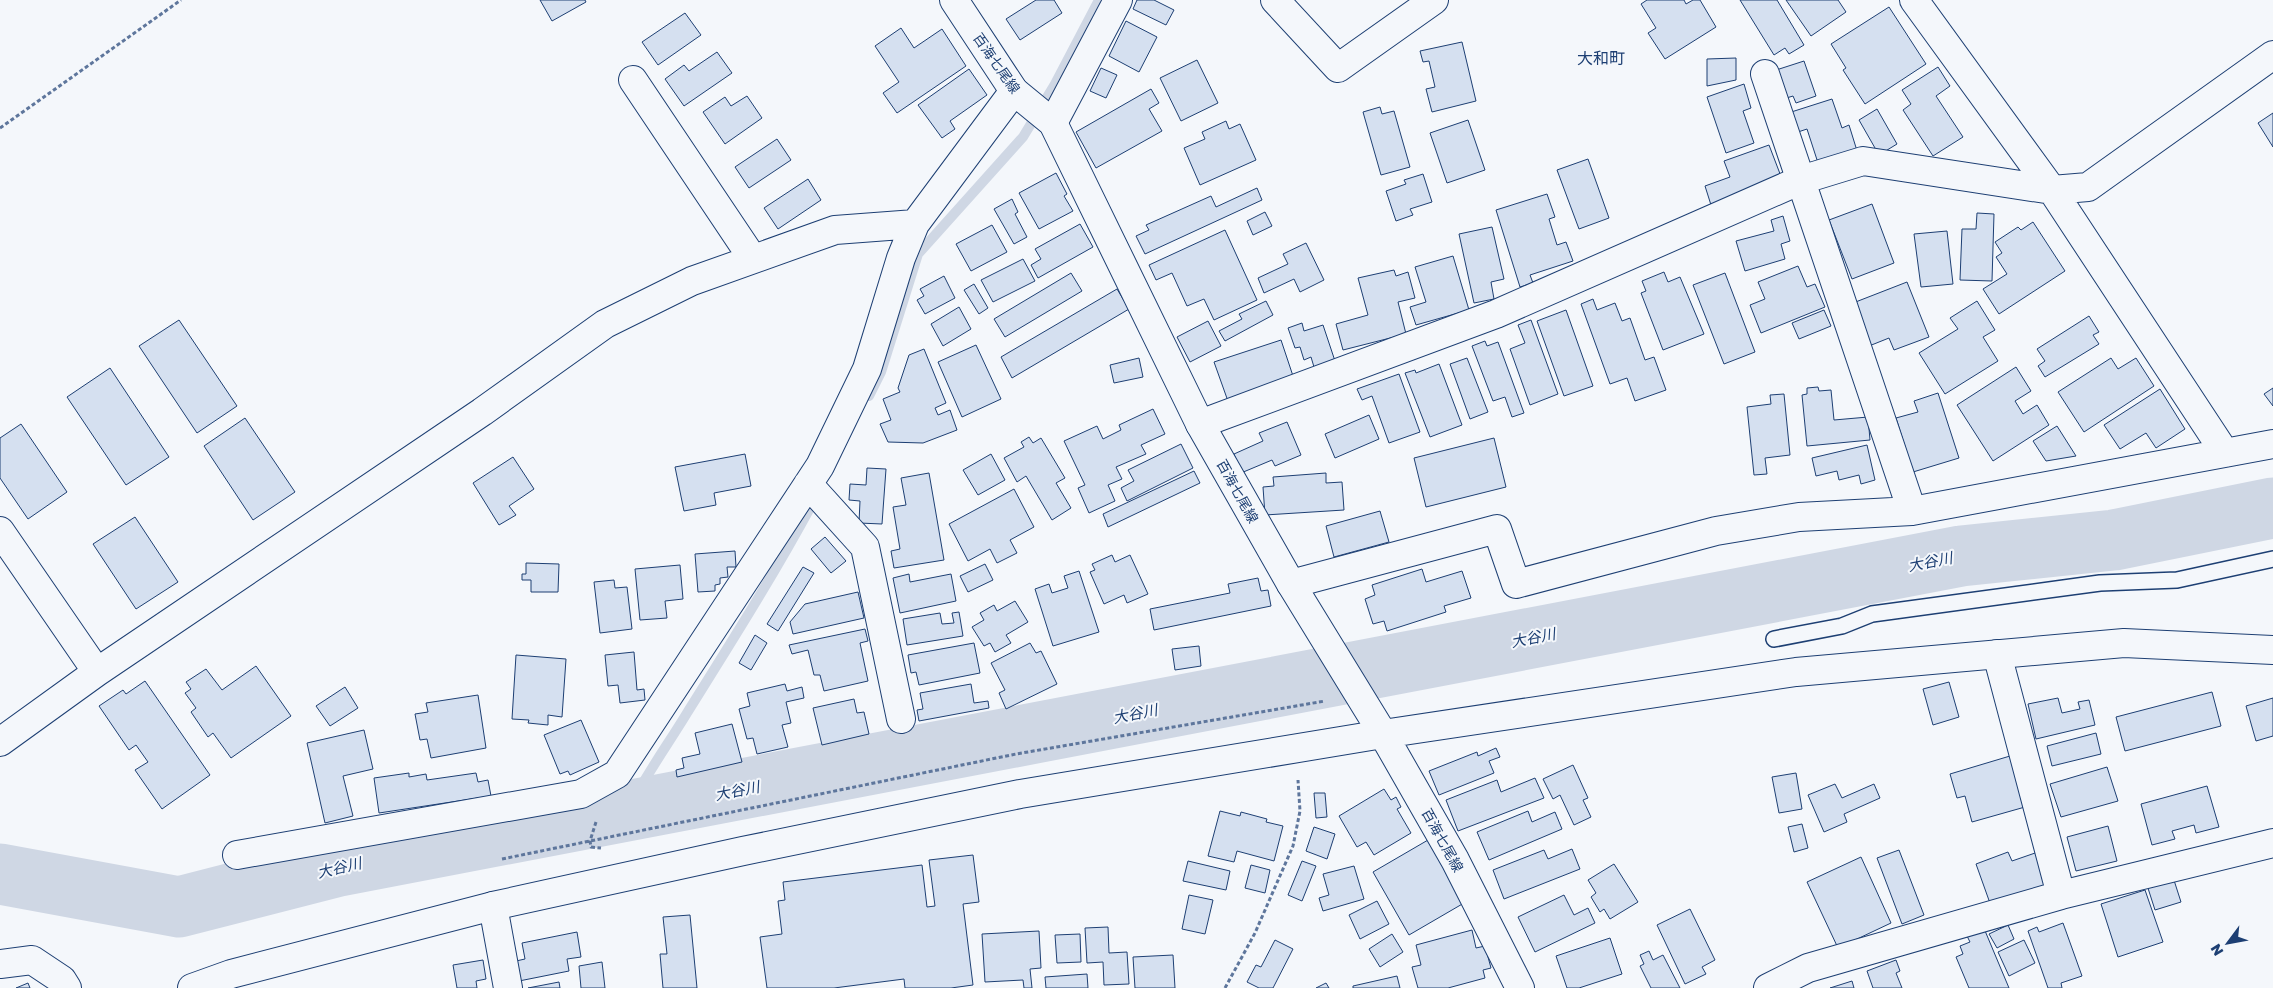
<svg xmlns="http://www.w3.org/2000/svg" width="2273" height="988" viewBox="0 0 2273 988" font-family="'Golos Text','Noto Sans JP',sans-serif">
<style>
.water{fill:#cfd7e4;stroke:#687fa3}
.lines{fill:none;stroke-linecap:round;stroke-linejoin:round}
.stream{stroke:#cfd7e4;stroke-width:10}
.river{stroke:#cfd7e4;stroke-width:61}
.building{fill:#d5e0f0;stroke:#1d3f73}
.lane-casing{stroke:#1d3f73;stroke-width:18}
.street-casing{stroke:#1d3f73;stroke-width:30}
.secondary-casing{stroke:#1d3f73;stroke-width:30}
.path{stroke:#5e769c;stroke-width:3;stroke-dasharray:4 2.5;stroke-linecap:butt}
.lane{stroke:#f4f7fb;stroke-width:15}
.street{stroke:#f4f7fb;stroke-width:28}
.secondary{stroke:#f4f7fb;stroke-width:28}
.labels{text-anchor:middle;dominant-baseline:central;stroke-width:4;stroke-linejoin:round;paint-order:stroke}
.street-label{font-size:14px;fill:#1d3f73;stroke:#f4f7fb}
.water-label{font-size:15px;font-style:italic;fill:#1d3f73;stroke:#f4f7fb}
.quarter-label{font-size:16px;fill:#1d3f73;stroke:#f4f7fb}
</style>
<rect width="100%" height="100%" fill="#f4f7fb"/>
<path class="water" d="M0 860 177 893 189 911 0 884Z"/>
<g class="lines">
<path class="stream" d="M869 396 881 372 918 254 1023 137 1055 84 1099 0
M628 810C645 776 667 746 687 713 732 641 777 570 817 495"/>
<path class="river" d="M0 874 179 907 339 866 1961 556 2114 540 2273 508"/>
</g>
<path class="building" d="M540 0H585L586 2 552 21Z
M1036 0H1054L1062 13 1020 40 1006 19Z
M1137 0H1154L1174 10 1166 25 1133 9Z
M1647 0H1684L1686 4 1693 0H1700L1716 27 1665 59 1648 33 1656 28 1641 4Z
M1740 0H1777L1804 45 1789 54 1785 48 1774 55Z
M1786 0H1838L1846 12 1811 36Z
M1889 7 1926 64 1865 104 1843 70 1846 68 1831 44Z
M685 13 701 35 658 65 642 42Z
M1126 21 1157 37 1139 72 1109 56Z
M901 28 914 48 942 29 966 66 897 113 883 93 899 82 875 46Z
M1462 42 1476 101 1432 112 1426 89 1435 87 1429 61 1423 62 1420 51Z
M717 52 732 73 684 106 665 79 684 65 689 71Z
M1736 58V80L1707 86V59Z
M1197 60 1218 103 1181 121 1160 78Z
M1804 61 1816 96 1796 103 1793 96 1780 100 1770 72Z
M1938 67 1950 86 1936 96 1963 137 1933 156 1903 110 1911 104 1902 90Z
M1101 68 1117 75 1106 98 1090 91Z
M969 69 987 95 950 121 955 129 942 138 918 105Z
M1744 84 1751 108 1743 111 1754 143 1726 153 1707 97Z
M1151 89 1159 103 1149 109 1162 131 1096 168 1076 132Z
M747 96 762 118 725 144 703 112 725 97 731 106Z
M1832 99 1842 128 1849 125 1858 154 1819 166 1807 129 1792 134 1785 114Z
M1380 107 1382 114 1394 111 1410 167 1381 175 1363 112Z
M1877 109 1897 144 1879 155 1859 120Z
M2273 113V147L2258 123Z
M1468 120 1485 170 1447 183 1430 133Z
M1226 121 1229 129 1240 124 1256 160 1200 185 1184 148 1205 139 1202 132Z
M777 139 791 160 749 188 735 167Z
M1769 145 1782 179 1711 205 1705 186 1730 177 1724 161Z
M1588 159 1609 218 1579 229 1557 170Z
M1056 173 1067 194 1064 196 1073 211 1039 229 1019 193Z
M1423 174 1432 202 1410 209 1413 215 1396 221 1386 191 1406 184 1404 180Z
M808 179 821 200 778 229 764 208Z
M1257 188 1262 200 1145 254 1136 236 1149 230 1146 225 1211 196 1216 207Z
M1547 194 1555 217 1549 219 1557 245 1566 242 1573 261 1530 275 1533 283 1520 287 1496 210Z
M1012 199 1018 212 1015 214 1027 237 1014 244 994 209Z
M1872 204 1894 263 1852 279 1829 220Z
M1265 212 1272 226 1253 235 1247 221Z
M1977 213 1994 214 1992 281 1960 280 1962 229H1976Z
M1783 216 1790 241 1781 244 1785 259 1745 271 1736 241 1774 231 1771 220Z
M2033 222 2065 271 1999 314 1983 289 2007 274 1996 257 2002 253 1995 242 2018 227 2021 230Z
M1080 224 1093 247 1038 278 1031 265 1041 259 1035 249Z
M992 225 1007 252 971 271 956 244Z
M1492 227 1504 279 1491 282 1494 299 1474 303 1459 234Z
M1225 230 1257 300 1214 320 1204 299 1187 306 1172 273 1156 280 1149 265Z
M1947 231 1953 284 1921 287 1914 234Z
M1306 243 1324 280 1300 292 1294 279 1264 293 1258 278 1288 264 1283 254Z
M1453 256 1469 310 1416 325 1410 307 1426 302 1415 267Z
M1023 259 1035 281 993 302 981 280Z
M1798 266 1807 287 1815 284 1825 307 1761 333 1750 305 1765 299 1758 282Z
M1394 270 1396 276 1408 272 1415 298 1398 302 1406 334 1343 350 1336 324 1368 315 1358 278Z
M1664 272 1668 282 1680 277 1704 334 1663 350 1641 293 1646 291 1642 281Z
M1071 273 1082 291 1005 337 994 319Z
M1725 273 1755 352 1724 364 1693 285Z
M944 276 955 298 925 314 917 300 924 296 920 289Z
M1907 282 1929 337 1894 350 1889 338 1869 346 1853 303Z
M974 284 988 308 979 314 964 290Z
M1117 289 1129 309 1012 378 1001 357Z
M1593 299 1597 310 1615 303 1622 321 1630 318 1645 360 1654 357 1666 390 1635 401 1627 378 1610 384 1581 304Z
M1266 301 1273 315 1225 341 1219 331 1242 319 1239 314Z
M1977 301 1995 330 1983 337 1998 361 1945 394 1919 353 1958 329 1950 318Z
M959 307 971 329 943 346 931 324Z
M1566 310 1593 386 1564 396 1537 321Z
M1824 310 1831 326 1799 339 1792 323Z
M2089 316 2099 332 2093 335 2099 344 2045 377 2038 366 2045 361 2037 349Z
M179 320 237 406 197 433 139 346Z
M1531 320 1558 394 1530 405 1510 349 1525 343 1518 325Z
M1208 321 1221 346 1190 362 1177 337Z
M1302 323 1304 331 1323 325 1335 361 1314 367 1311 357 1304 360 1300 347 1295 348 1288 328Z
M1281 340 1295 382 1229 404 1214 362Z
M1485 341 1487 346 1498 342 1524 413 1512 417 1505 397 1493 401 1472 346Z
M976 345 1001 399 962 417 938 362Z
M924 349 946 403 935 408 938 415 950 410 957 430 923 443 888 442 880 424 891 420 883 399 900 392 898 388 909 355Z
M1139 358 1143 377 1114 383 1110 365Z
M1467 358 1488 412 1470 419 1450 364Z
M2111 358 2118 369 2136 358 2154 386 2084 432 2058 392Z
M1439 364 1462 425 1430 437 1405 373 1415 370 1416 373Z
M2016 367 2031 391 2015 401 2023 414 2037 405 2049 425 1993 461 1957 405Z
M110 368 169 457 126 485 67 397Z
M1399 374 1420 432 1389 443 1372 396 1362 400 1357 389Z
M1818 387 1819 391 1831 390 1834 420 1868 417 1870 440 1807 446 1802 395 1807 394V388Z
M2273 388V406L2264 394Z
M2160 389 2185 429 2156 448 2146 433 2120 449 2104 425Z
M1938 393 1959 458 1913 472 1896 418 1918 412 1914 401Z
M1784 394 1790 455 1765 458 1767 474 1754 475 1747 407 1771 404 1770 395Z
M1153 409 1165 434 1141 445 1146 454 1116 467 1122 479 1108 485 1115 501 1089 513 1078 488 1085 485 1064 441 1097 426 1103 439 1121 430 1119 425Z
M1369 415 1379 439 1335 458 1325 434Z
M245 418 295 492 253 520 204 446Z
M1287 422 1301 455 1275 466 1272 460 1241 473 1234 454 1263 441 1259 433Z
M21 424 67 492 28 519 0 478V438Z
M2057 426 2076 456 2046 461 2033 441Z
M1029 437 1033 443 1041 438 1065 478 1056 483 1071 508 1052 520 1026 476 1017 482 1004 458 1024 447 1021 442Z
M1494 438 1506 487 1426 507 1414 458Z
M1181 444 1193 468 1127 501 1121 488 1134 481 1128 470Z
M1867 445 1875 480 1861 484 1859 475 1839 480 1837 471 1816 476 1812 458Z
M745 454 751 486 714 493 716 505 684 511 675 467Z
M991 454 1005 480 978 495 963 470Z
M513 457 534 489 509 506 516 515 499 525 473 483Z
M867 468 886 469 882 524 859 523 860 501 849 500 850 484 866 485Z
M1194 471 1200 483 1108 527 1103 514Z
M929 473 944 560 894 568 891 551 900 549 893 507 906 505 901 478Z
M1326 473V483L1342 482 1344 510 1265 515 1263 487 1274 486 1273 477Z
M1014 489 1034 527 1010 540 1017 553 997 563 990 549 968 561 949 524Z
M1380 511 1389 542 1334 557 1326 526Z
M135 517 178 582 136 609 93 544Z
M825 537 846 561 831 573 811 549Z
M735 551 736 567H727L728 577 720 578V584L715 585V591L698 592 695 554Z
M1112 555 1115 562 1130 555 1148 594 1127 603 1124 595 1104 604 1090 572 1095 570 1092 564Z
M526 563 559 564 558 592H531V580H522V574H526Z
M985 564 993 580 968 592 960 576Z
M680 565 683 599 665 601 667 618 640 620 635 569Z
M803 567 814 573 778 631 767 624Z
M1422 569 1426 582 1462 571 1471 598 1444 606 1446 612 1387 631 1384 621 1373 624 1365 599 1375 595 1372 585Z
M1079 571 1099 632 1053 646 1035 589 1049 584 1052 593 1068 588 1064 576Z
M909 574 910 582 951 574 956 601 900 613 893 578Z
M1258 578 1261 591 1268 590 1271 606 1154 630 1150 609 1230 593 1228 584Z
M614 580 615 588 627 587 632 629 600 633 594 582Z
M858 592 864 618 793 634 790 622 805 604Z
M1015 601 1028 622 1006 635 1011 643 995 652 990 643 984 646 972 627 984 620 980 613 994 605 997 611Z
M959 612 963 636 907 645 903 619 940 613 942 624 954 623 952 613Z
M865 629 868 641 860 643 868 681 824 691 820 675H814L808 650 792 654 789 645Z
M755 635 767 643 751 670 739 663Z
M974 643 980 673 919 685 916 672 911 673 908 655Z
M1030 643 1036 653 1041 651 1057 684 1006 709 999 693 1005 690 991 663Z
M1199 646 1201 666 1175 670 1172 649Z
M634 652 637 690 644 689 645 700 620 703 618 685 608 686 605 655Z
M516 655 566 659 562 717 548 715V725L528 723 529 720 512 719Z
M256 666 291 716 231 758 213 733 208 737 191 712 196 708 185 693 191 689 186 682 206 669 222 690Z
M145 681 210 775 162 809 135 770 148 762 136 745 129 750 99 706 123 690 126 694Z
M1949 682 1959 717 1933 725 1923 689Z
M785 684 787 691 802 687 804 698 786 702 791 723 782 725 788 747 757 754 753 738 747 739 739 709 750 706 747 693Z
M971 684 974 703 988 701 989 708 919 721 917 710 923 709 920 693Z
M345 687 358 708 330 726 316 706Z
M2212 692 2221 726 2125 751 2116 717Z
M478 695 486 748 431 758 427 739 420 740 415 714 428 712 426 703Z
M2058 698 2062 713 2080 709 2078 702 2089 700 2095 725 2036 739 2028 704Z
M2273 698V736L2256 741 2246 706Z
M854 699 857 713 864 712 869 734 822 745 813 708Z
M581 720 599 762 570 775 568 771 560 774 544 735Z
M732 724 742 762 677 777 676 770 684 768 682 758 700 754 695 733Z
M364 730 373 769 343 776 353 816 325 823 307 743Z
M2096 733 2101 754 2052 766 2047 746Z
M1496 748 1500 757 1489 761 1494 773 1439 795 1429 771 1477 752 1478 756Z
M2010 756 2025 807 1972 822 1965 796 1957 798 1950 774Z
M1573 765 1588 798 1583 800 1591 817 1574 825 1560 795 1553 799 1543 779Z
M2107 767 2118 801 2061 817 2050 784Z
M409 773V777L426 774 427 780 476 773 478 782 488 780 491 796 379 813 374 778Z
M1796 773 1802 809 1779 813 1772 777Z
M1535 778 1544 798 1458 831 1446 800 1497 780 1501 792Z
M1835 784 1842 798 1874 784 1880 798 1844 814 1847 822 1824 832 1808 795Z
M2207 786 2219 827 2196 833 2194 825 2172 831 2175 839 2152 845 2141 804Z
M1384 789 1391 800 1396 797 1401 807 1397 809 1411 833 1374 855 1366 842 1357 847 1339 816Z
M1314 793H1325L1327 817 1316 818Z
M1220 811 1240 816 1241 812 1267 819 1266 822 1283 826 1274 861 1237 851 1234 862 1208 856Z
M1528 811 1532 822 1555 812 1562 829 1489 860 1477 832Z
M1802 824 1808 848 1794 852 1788 827Z
M2108 826 2117 861 2076 871 2067 837Z
M1314 827 1335 834 1327 859 1306 851Z
M1428 840 1464 903 1409 935 1373 872Z
M1572 849 1580 869 1504 899 1493 870 1544 850 1548 859Z
M1899 850 1924 915 1902 924 1877 858Z
M2008 852 2012 861 2038 852 2050 885 1991 906 1976 864Z
M973 855 979 902 963 904 973 985 951 988H905L904 979 834 988H767L760 937 782 934 778 901 785 900 783 882 922 865 927 907 935 906 929 860Z
M1861 857 1891 923 1838 948 1807 882Z
M1188 861 1230 871 1226 890 1183 881Z
M1302 861 1316 866 1302 901 1288 895Z
M1614 864 1638 902 1610 919 1604 909 1600 912 1591 897 1596 893 1588 880Z
M1251 865 1270 870 1265 893 1245 888Z
M1354 866 1364 899 1323 911 1319 898 1329 895 1323 874Z
M2172 874 2181 902 2155 910 2146 882Z
M2145 890 2163 942 2118 957 2101 904Z
M1189 895 1213 900 1205 934 1182 929Z
M1564 895 1574 915 1588 908 1595 923 1535 952 1518 917Z
M1377 901 1389 924 1360 939 1349 915Z
M1690 909 1715 960 1702 967 1706 974 1685 984 1657 925Z
M690 915 697 988H663L660 954H667L663 917Z
M2063 923 2082 976 2061 983 2062 988H2048L2028 931 2037 927 2039 932Z
M2008 925 2014 939 1997 948 1989 934Z
M1983 926 2009 988H1969L1956 957 1963 954 1960 946 1970 942 1966 934Z
M1108 927 1109 953 1127 952 1129 984 1104 985 1103 962 1087 963 1085 928Z
M1472 930 1476 948 1485 946 1491 968 1483 970 1485 978 1448 988H1418L1412 967 1421 965 1416 945Z
M1039 931 1041 968 1030 969 1032 988H1024L1023 980 985 982 982 934Z
M577 932 581 957 567 959 569 971 519 981 516 961 525 959 522 943Z
M1080 934 1081 962 1057 963 1055 935Z
M1392 934 1403 952 1380 967 1369 949Z
M1610 938 1622 974 1579 988H1567L1556 956Z
M1275 940 1293 949 1273 988H1259L1247 982 1256 965 1261 967Z
M2024 940 2035 963 2009 976 1998 952Z
M1649 951 1653 960 1663 955 1680 988H1651L1640 966 1644 964 1640 955Z
M1173 955 1175 988H1135L1133 957Z
M483 960 486 979 476 981 477 988H457L453 965Z
M1896 960 1900 971 1896 973 1902 988H1873L1867 971Z
M602 962 605 988H581L579 966Z
M1087 974 1088 988H1046L1045 977Z
M1397 976 1400 988H1353V986Z
M1852 981 1854 988H1830Z
M559 982 560 988H528Z
M28 983 30 988H16Z
M1326 983 1329 988H1316Z"/>
<g class="lines">
<g class="lane-casing">
<path id="lane" d="M1774 639 1842 626 1872 614 2100 583 2177 580 2273 559"/>
</g>
<g class="street-casing">
<path id="street" d="M1275 0 1338 68 1434 0
M1914 0 2052 190 2225 453
M1765 74 1912 511
M633 80 753 259
M1053 123 1118 0
M1200 424 1496 314 1801 180 1863 161 2052 190 2088 187 2273 55
M808 484 865 547 901 719
M0 531 97 672
M1291 584 1497 529 1516 584 1716 531 1799 517 1912 511 2273 444
M1997 654 2061 895 2273 843
M0 742 97 672 482 412 605 324 692 281 835 230 915 224
M237 855 581 794 617 774 820 466 867 369 901 258 915 224 1014 91
M493 906 508 988
M0 964 32 960 62 980 67 988
M1768 988 1808 968 2061 895"/>
</g>
<g class="secondary-casing">
<path id="secondary" d="M954 0 1014 91 1053 123 1200 424 1291 584 1383 734 1455 860 1520 988
M192 988 231 974 493 906 743 851 1020 794 1383 734 1796 672 2124 643 2273 650"/>
</g>
<path class="path" d="M0 128 181 0
M596 822 590 841 591 847 601 848
M502 859 1016 754 1325 701
M1225 988 1255 933 1293 846 1300 811 1298 780"/>
<use href="#lane" class="lane"/>
<use href="#street" class="street"/>
<use href="#secondary" class="secondary"/>
</g>
<g class="labels">
<g class="street-label">
<text transform="translate(997 63) rotate(55)">百海七尾線</text>
<text transform="translate(1238 491) rotate(61)">百海七尾線</text>
<text transform="translate(1443 840) rotate(61)">百海七尾線</text>
</g>
<g class="water-label">
<text transform="translate(1930 561) rotate(-11)">大谷川</text>
<text transform="translate(1533 637) rotate(-11)">大谷川</text>
<text transform="translate(1135 713) rotate(-11)">大谷川</text>
<text transform="translate(737 790) rotate(-11)">大谷川</text>
<text transform="translate(339 867) rotate(-13)">大谷川</text>
</g>
<g class="quarter-label">
<text x="1601" y="58">大和町</text>
</g>
</g>
<g transform="translate(2228 943) rotate(238)" stroke="#f4f7fb" stroke-width="4" paint-order="stroke">
<path d="M0-4L9 19L0 12L-9 19Z" fill="#1d3f73"/>
<text y="-8" font-size="14" font-weight="bold" text-anchor="middle" fill="#1d3f73">N</text>
</g>
</svg>
